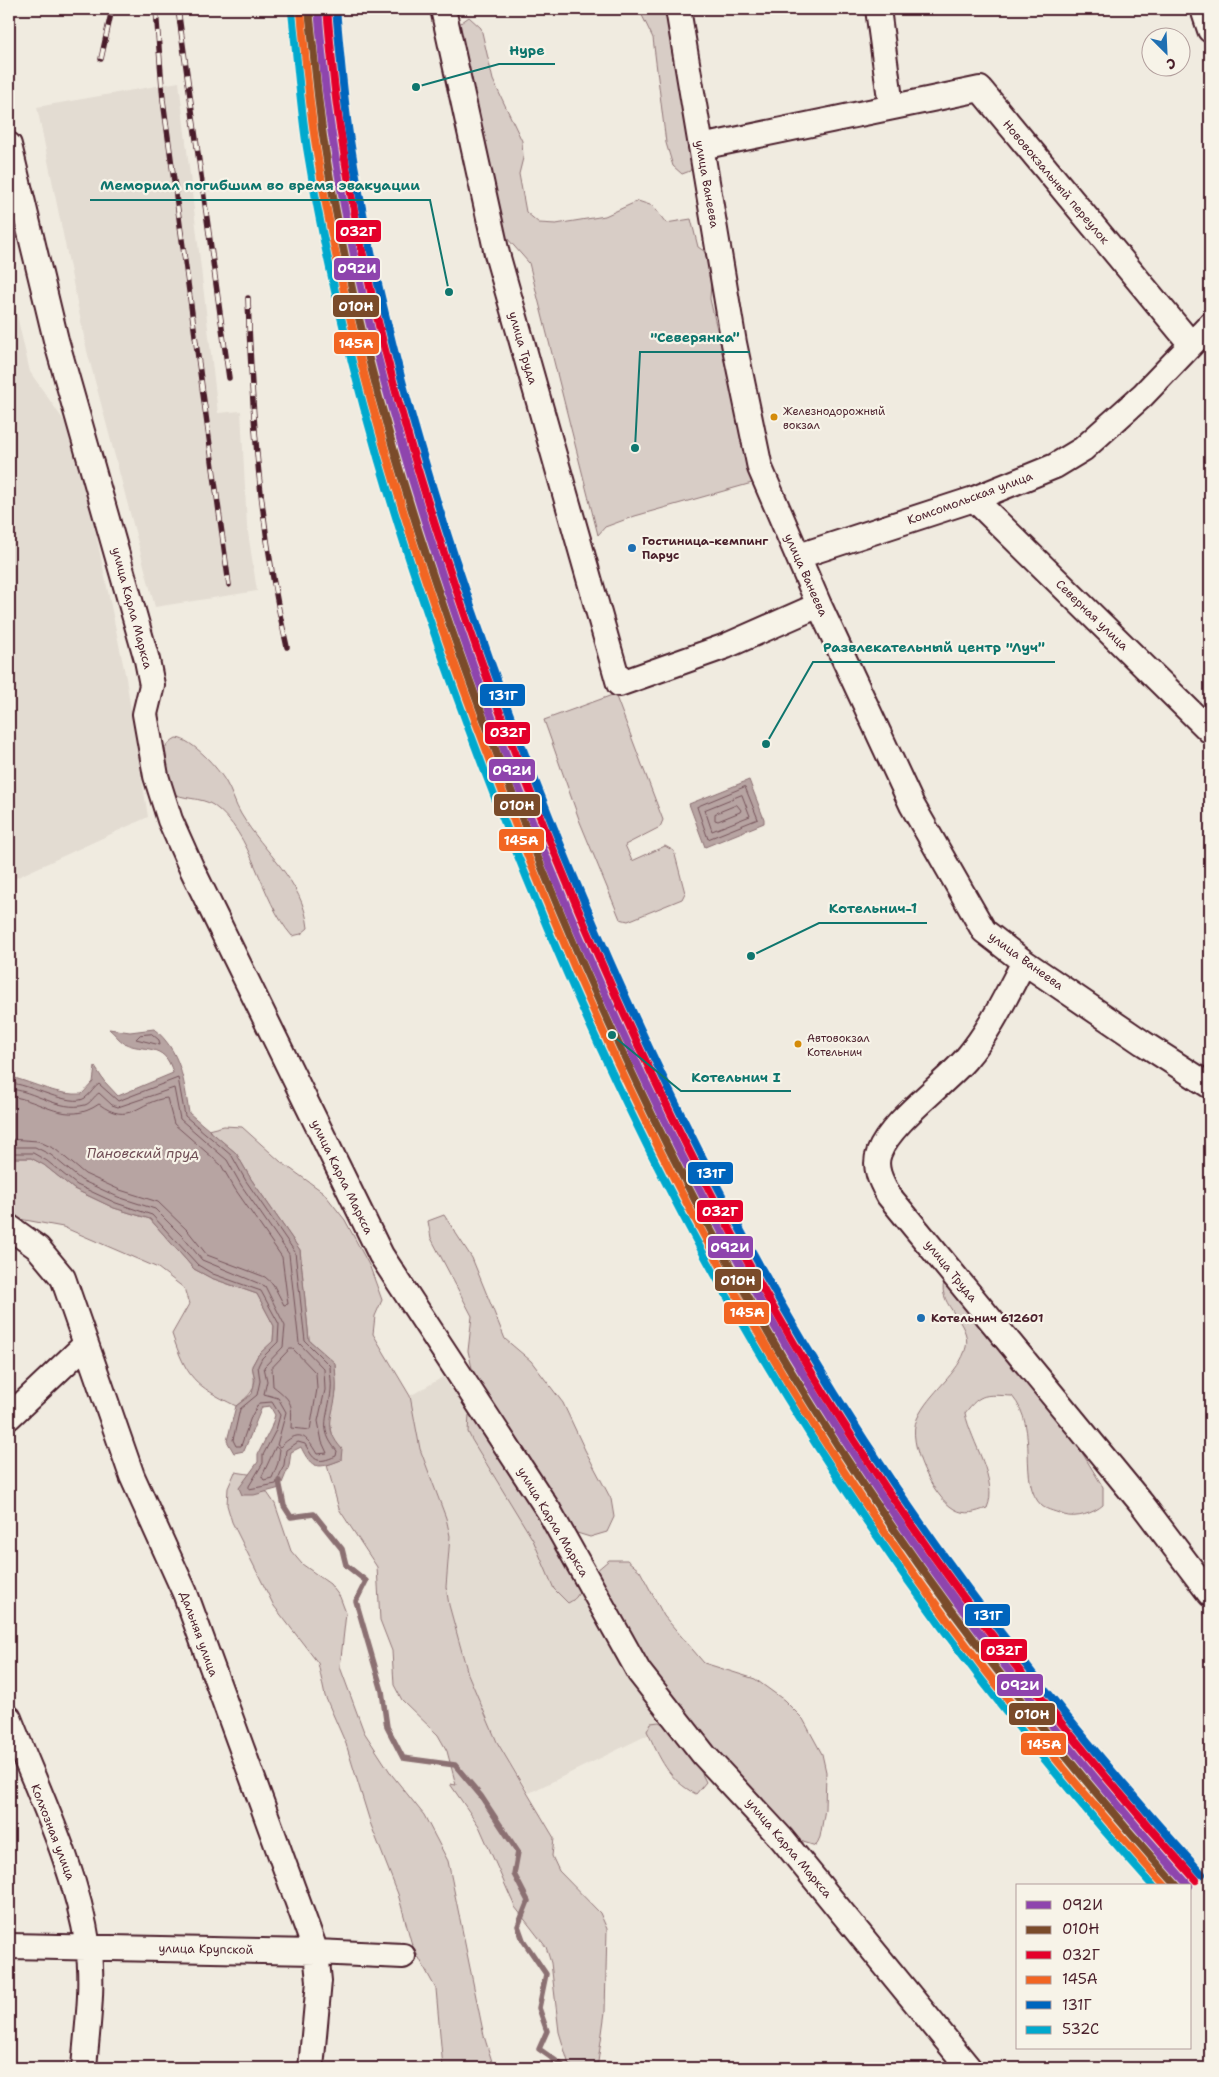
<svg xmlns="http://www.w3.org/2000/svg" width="1219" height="2077" viewBox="0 0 1219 2077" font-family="'Shantell Sans',sans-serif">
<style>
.built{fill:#e3dcd2}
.green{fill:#d8cdc6;stroke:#917678}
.water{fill:#b7a4a2;stroke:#8b6f72}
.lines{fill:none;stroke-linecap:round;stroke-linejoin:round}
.shore{stroke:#76545b;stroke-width:1}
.stream{stroke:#8b6f72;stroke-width:5.5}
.minor-casing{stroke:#4a1f2b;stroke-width:28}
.minor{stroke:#f7f3e8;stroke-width:24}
.rail-casing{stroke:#4a1f2b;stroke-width:5.5}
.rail{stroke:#f7f3e8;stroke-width:4;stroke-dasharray:11;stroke-linecap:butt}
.rail-1-casing{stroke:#f7f3e8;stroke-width:11}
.rail-2-casing{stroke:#f7f3e8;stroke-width:11}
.rail-3-casing{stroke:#f7f3e8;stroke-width:11}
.rail-4-casing{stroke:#f7f3e8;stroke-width:11}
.rail-5-casing{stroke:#f7f3e8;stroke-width:11}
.rail-6-casing{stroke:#f7f3e8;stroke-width:11}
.rail-1{stroke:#8e44ad;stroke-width:8}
.rail-2{stroke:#7a4b2a;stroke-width:8}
.rail-3{stroke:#e4002b;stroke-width:8}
.rail-4{stroke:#f26522;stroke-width:8}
.rail-5{stroke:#0065bd;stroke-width:8}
.rail-6{stroke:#00a9ce;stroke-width:8}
.bus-dot{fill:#d48b09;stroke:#f7f3e8;stroke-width:2}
.poi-dot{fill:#1f6fb2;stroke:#f7f3e8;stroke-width:2}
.labels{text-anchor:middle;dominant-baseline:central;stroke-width:4.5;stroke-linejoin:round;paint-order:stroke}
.bus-label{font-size:11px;fill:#4a1f2b;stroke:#f7f3e8;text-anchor:start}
.street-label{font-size:12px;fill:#4a1f2b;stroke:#f7f3e8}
.poi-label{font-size:12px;font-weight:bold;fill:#4a1f2b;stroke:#f7f3e8;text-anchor:start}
.water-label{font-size:14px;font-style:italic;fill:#704e55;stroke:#f7f3e8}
.leader{fill:none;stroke:#0f766e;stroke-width:2}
.callout-dot{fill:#0f766e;stroke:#f7f3e8;stroke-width:2}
.callout-label{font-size:14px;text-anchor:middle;font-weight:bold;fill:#0f766e;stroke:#f7f3e8;stroke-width:4.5;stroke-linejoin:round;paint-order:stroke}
.line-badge{stroke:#f7f3e8;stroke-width:2}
.badge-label{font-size:14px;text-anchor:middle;font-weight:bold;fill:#fff}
</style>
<rect width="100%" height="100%" fill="#f0ebe0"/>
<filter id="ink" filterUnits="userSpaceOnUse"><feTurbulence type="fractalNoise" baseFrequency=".02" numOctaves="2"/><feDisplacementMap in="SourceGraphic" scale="10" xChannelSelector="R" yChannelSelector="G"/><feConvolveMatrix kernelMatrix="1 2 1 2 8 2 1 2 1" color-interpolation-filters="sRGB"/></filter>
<g filter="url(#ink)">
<path class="built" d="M179 82 218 413 241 411 247 526 257 591 155 607 87 351 37 107Z
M9 281 30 372 76 438 126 678 148 817 9 881Z
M443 1377 546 1527 662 1728 529 1793 497 1742 468 1674 449 1605 446 1587 450 1536 446 1518 420 1449 410 1396Z"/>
<path class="green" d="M639 9H674L694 162 690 171 682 174 673 166 666 143 653 38Z
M469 17 481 28 493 80 522 141 523 158 519 174 526 212 539 223 556 224 605 216 638 201 653 206 666 223 691 219 698 247 704 251 712 266 710 299 731 390 739 408V427L752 483 635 516 605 527 598 535 529 263 507 238 499 224 455 27Z
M615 694 663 820 660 827 625 845 632 861 665 846 674 851 685 893 682 899 628 921 620 919 580 822 544 720Z
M176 738C192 739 218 768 226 782 232 792 235 804 241 814 264 853 303 880 308 928L301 934 292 936C259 898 254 834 213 805 201 797 183 800 170 792 165 773 155 749 176 738Z
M224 1126 242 1127 281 1162 323 1192 345 1220 370 1267 382 1300 375 1316 373 1334 410 1396 420 1449 446 1518 450 1536 446 1587 449 1605 468 1674 497 1742 554 1838 552 1856 559 1871 600 1913 607 1929 605 2012 598 2062C588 2069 580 2070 569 2065L559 2032 551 1963 546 1947 515 1907 479 1826 450 1784 456 1785 447 1751 438 1735 402 1700 394 1685 392 1651 380 1620 377 1567 339 1509 327 1465 341 1460 333 1439 330 1421 336 1391 335 1364 309 1340 300 1250 251 1179 236 1153 208 1130Z
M9 1158H31L44 1165 74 1189 114 1208 150 1219 194 1269 211 1278 257 1294 274 1326 273 1342 258 1355 252 1366C257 1388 254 1392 236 1406 194 1385 187 1378 172 1334L189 1304 184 1288 158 1268 63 1227 9 1217Z
M444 1215 472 1258 505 1339 531 1361 563 1403 585 1450 611 1499 614 1517 607 1532 590 1537 577 1533 521 1466 486 1400 472 1368 468 1351 472 1316 431 1238 428 1221Z
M944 1282 1059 1415 1103 1487V1505C1094 1513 1076 1519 1064 1515 1058 1512 1047 1510 1042 1506 1016 1481 1041 1430 1012 1396 986 1395 981 1392 965 1413 971 1442 999 1481 987 1508 975 1512 966 1516 954 1509 933 1497 906 1442 917 1419 928 1393 960 1373 966 1347 972 1323 937 1305 944 1282Z
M469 1415 477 1418 482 1424 579 1582C580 1593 578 1598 568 1603L554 1589 533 1540 472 1440 468 1432Z
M235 1472 255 1475 275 1504 291 1551 302 1564 330 1584 340 1597 346 1613 340 1667 364 1732 392 1775 424 1815 448 1861 484 2036 494 2068H443L436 1989 412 1945 398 1894 371 1825 346 1744 325 1696 318 1663 274 1606 232 1522 227 1505 228 1488Z
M609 1560H627L640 1571 664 1616 704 1663 755 1679 784 1700 803 1719 822 1754 826 1772 825 1809 820 1837 816 1846 800 1841 733 1769 672 1710 601 1588 596 1571Z
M659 1722 674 1730 698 1766 706 1782 696 1794C668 1780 660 1758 647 1731L651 1723Z"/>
<path class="water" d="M749 780 764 819V823L705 847 689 804Z
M109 1029 130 1032 154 1029C181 1051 184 1081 189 1113L236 1153 251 1179 300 1250 309 1340 335 1363C335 1372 337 1382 336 1391 334 1416 322 1427 342 1449L341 1460C318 1469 312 1470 301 1447L291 1452 289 1466 280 1488 254 1495H242L239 1488 258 1462V1454L271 1428 275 1415 270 1406 262 1407 244 1451 234 1453 227 1441 236 1406 252 1394 255 1380 252 1366 258 1355 273 1341 274 1326 257 1294 211 1278 194 1269 150 1219 114 1208 74 1189 44 1165 31 1158H9V1079L11 1077C34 1083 58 1096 82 1094L93 1082 95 1067 104 1081 118 1096 173 1073C165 1041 143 1053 124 1043 119 1040 114 1033 109 1029Z"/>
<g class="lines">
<path class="shore" d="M745 787 758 819 708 839 697 807Z
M742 795 750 816 712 831 705 810Z
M737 805 741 810 740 812 718 821 715 820V814Z
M152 1034 159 1040 160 1045 136 1039 140 1035Z
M9 1083C28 1083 71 1108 85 1098 91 1094 94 1087 99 1084L118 1101 178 1078 185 1116 232 1156 246 1181 295 1252 305 1341 330 1366C330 1374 332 1383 331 1390 329 1416 317 1428 337 1451L336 1456C316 1465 314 1460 305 1444L298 1442 286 1450 284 1465 276 1484 249 1489V1486L263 1463V1455L276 1430 280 1415 272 1402 259 1403 251 1417 241 1446H236L233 1440 240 1409 257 1395 260 1381 258 1366 262 1358 278 1342 279 1324 261 1291 213 1274 198 1265 152 1215 116 1203 77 1185 47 1161 33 1153H9
M9 1089C34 1090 59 1112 85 1105 91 1103 94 1096 99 1093L112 1105 118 1107 174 1088 180 1119 227 1160 241 1185 289 1254 299 1343 324 1369 325 1390 318 1421 322 1442 327 1453 317 1454C306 1435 299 1428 280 1447L277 1445 286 1412 278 1398 264 1394 267 1381 264 1367 283 1347 285 1326 265 1286 202 1260 183 1237 155 1209 118 1197 81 1180 51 1155 35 1147H9
M9 1096C43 1100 66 1127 99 1104 130 1127 138 1101 167 1098L174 1124 221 1165 235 1189 282 1257 288 1304 284 1305 273 1284 265 1277 207 1255 188 1231 158 1202 120 1190 85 1174 55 1149 38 1141 9 1139
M290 1349H293L316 1373 317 1389 310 1430 291 1428C292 1405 294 1402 273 1386L272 1368Z
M276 1447 280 1449 278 1463 272 1478 264 1480 262 1477Z"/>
<path class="stream" d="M279 1481 284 1506 291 1517 314 1514 342 1549 346 1565 366 1581 356 1601 382 1691 387 1727 403 1758 455 1765 481 1796 518 1852 514 1874 528 1901 518 1926 523 1940 546 1974 539 2008 547 2031 539 2049 566 2068"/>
<g class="minor-casing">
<path id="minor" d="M443 9 497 254 619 684 726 646 819 605
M678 9 734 343 760 468 819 605 912 805 984 931 1024 962 1143 1043 1210 1086
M878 9 891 106
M1203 9 1210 30
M9 145 56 340 147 660 152 685 145 714 156 776 170 820 191 867 381 1255 549 1511 639 1672 704 1755 782 1839 969 2068
M701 147 980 89 1191 344
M974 499 1210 731
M799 556 974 499 1055 466 1083 449 1143 395 1210 325
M1024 962C1006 996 990 1031 965 1060 942 1086 890 1123 879 1153 873 1168 882 1183 889 1196L1142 1504 1210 1594
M9 1227 38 1248 63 1278 132 1476 185 1593 316 1952 319 1981 311 2068
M9 1417 85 1345
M9 1718C38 1792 76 1867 88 1947 94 1986 87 2029 84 2068
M9 1946 316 1952 403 1956"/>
</g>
<use href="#minor" class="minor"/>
<g class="rail-casing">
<path id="rail" d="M156 9 163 100 229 585
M178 9 229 378
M101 59 112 9
M248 298C252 416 260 532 287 647"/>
</g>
<use href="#rail" class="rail"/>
<g class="rail-1-casing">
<path id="rail-1" d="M318 9C322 51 325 93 332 135 363 340 429 550 502 744 582 955 675 1160 791 1354 905 1545 1040 1720 1189 1886"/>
</g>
<g class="rail-2-casing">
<path id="rail-2" d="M309 10C314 52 317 94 323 136 355 346 421 555 497 754 577 964 670 1170 786 1363 899 1550 1031 1723 1177 1886"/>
</g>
<g class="rail-3-casing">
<path id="rail-3" d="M327 9C331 51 334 93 341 134 372 340 437 547 511 742 591 952 683 1157 798 1350 912 1541 1047 1715 1196 1880"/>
</g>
<g class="rail-4-casing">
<path id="rail-4" d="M301 11C305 56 309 102 316 147 349 354 413 558 488 754 560 945 643 1131 744 1308 862 1516 1005 1708 1165 1886"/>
</g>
<g class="rail-5-casing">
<path id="rail-5" d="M336 9C340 51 343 92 349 134 381 339 446 546 519 739 599 949 691 1153 806 1346 919 1536 1054 1710 1202 1874"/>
</g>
<g class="rail-6-casing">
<path id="rail-6" d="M292 12C297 57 300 102 307 148 341 358 406 565 482 764 554 954 637 1141 739 1317 856 1521 996 1711 1153 1886"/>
</g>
<use href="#rail-1" class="rail-1"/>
<use href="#rail-2" class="rail-2"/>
<use href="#rail-3" class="rail-3"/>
<use href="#rail-4" class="rail-4"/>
<use href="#rail-5" class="rail-5"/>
<use href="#rail-6" class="rail-6"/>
</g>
</g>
<g class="bus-dot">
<circle cx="774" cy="417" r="4.5"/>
<circle cx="798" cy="1044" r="4.5"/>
</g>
<g class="poi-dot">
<circle cx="632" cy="548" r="5"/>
<circle cx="921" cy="1318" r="5"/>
</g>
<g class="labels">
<g class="bus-label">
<text x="783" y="411">Железнодорожный<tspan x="783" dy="14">вокзал</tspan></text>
<text x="807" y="1038">Автовокзал<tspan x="807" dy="14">Котельнич</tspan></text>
</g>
<g class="street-label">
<text transform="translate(1056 182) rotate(50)">Нововокзальный переулок</text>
<text transform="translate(707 184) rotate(80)">улица Ванеева</text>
<text transform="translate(523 348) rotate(74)">улица Труда</text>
<text transform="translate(970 498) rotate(-20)">Комсомольская улица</text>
<text transform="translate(806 575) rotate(66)">улица Ванеева</text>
<text transform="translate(132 608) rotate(75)">улица Карла Маркса</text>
<text transform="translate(1092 615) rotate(44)">Северная улица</text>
<text transform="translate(1026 961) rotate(36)">улица Ванеева</text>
<text transform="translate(342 1177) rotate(64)">улица Карла Маркса</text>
<text transform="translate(951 1271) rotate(51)">улица Труда</text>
<text transform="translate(553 1522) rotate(59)">улица Карла Маркса</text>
<text transform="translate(199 1634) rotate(70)">Дальняя улица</text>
<text transform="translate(53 1832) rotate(69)">Колхозная улица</text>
<text transform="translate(789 1848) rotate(50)">улица Карла Маркса</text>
<text transform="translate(206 1949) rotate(1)">улица Крупской</text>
</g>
<g class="poi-label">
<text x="642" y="541">Гостиница-кемпинг<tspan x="642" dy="14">Парус</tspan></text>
<text x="931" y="1318">Котельнич 612601</text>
</g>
<g class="water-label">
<text x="143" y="1153">Пановский пруд</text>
</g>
</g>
<path class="leader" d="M416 87L499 64H555M449 292L430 200H90M635 448L640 352H750M766 744L813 662H1055M751 956L819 923H927M612 1035L681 1091H791"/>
<g class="callout-dot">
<circle cx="416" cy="87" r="5"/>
<circle cx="449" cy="292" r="5"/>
<circle cx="635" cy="448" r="5"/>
<circle cx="766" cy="744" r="5"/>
<circle cx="751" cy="956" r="5"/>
<circle cx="612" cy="1035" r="5"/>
</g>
<g class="callout-label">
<text x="527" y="55">Hype</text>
<text x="260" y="190">Мемориал погибшим во время эвакуации</text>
<text x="695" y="342">"Северянка"</text>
<text x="934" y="652">Развлекательный центр "Луч"</text>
<text x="873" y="913">Котельнич-1</text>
<text x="736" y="1082">Котельнич I</text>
</g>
<g class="line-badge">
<rect x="335" y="219" width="47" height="24" rx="5" fill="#e4002b"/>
<rect x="333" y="257" width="48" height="24" rx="5" fill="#8e44ad"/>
<rect x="332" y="294" width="48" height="24" rx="5" fill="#7a4b2a"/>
<rect x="333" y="331" width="47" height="24" rx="5" fill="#f26522"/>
<rect x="479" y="683" width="47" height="24" rx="5" fill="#0065bd"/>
<rect x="484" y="721" width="47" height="24" rx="5" fill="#e4002b"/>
<rect x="488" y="758" width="48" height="24" rx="5" fill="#8e44ad"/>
<rect x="493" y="793" width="48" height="24" rx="5" fill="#7a4b2a"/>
<rect x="498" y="828" width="47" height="24" rx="5" fill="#f26522"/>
<rect x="687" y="1161" width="47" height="24" rx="5" fill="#0065bd"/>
<rect x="696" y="1199" width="48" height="24" rx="5" fill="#e4002b"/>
<rect x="707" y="1235" width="47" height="24" rx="5" fill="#8e44ad"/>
<rect x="714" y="1268" width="48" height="24" rx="5" fill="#7a4b2a"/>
<rect x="723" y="1301" width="47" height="24" rx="5" fill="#f26522"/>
<rect x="964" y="1603" width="47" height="24" rx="5" fill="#0065bd"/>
<rect x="980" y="1638" width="48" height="24" rx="5" fill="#e4002b"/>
<rect x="996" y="1673" width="48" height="24" rx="5" fill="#8e44ad"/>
<rect x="1008" y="1702" width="48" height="24" rx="5" fill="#7a4b2a"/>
<rect x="1020" y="1732" width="47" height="24" rx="5" fill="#f26522"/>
</g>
<g class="badge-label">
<text x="358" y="236">032Г</text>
<text x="357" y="273">092И</text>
<text x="356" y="311">010Н</text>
<text x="356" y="348">145А</text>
<text x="503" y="700">131Г</text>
<text x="508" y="737">032Г</text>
<text x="512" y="775">092И</text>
<text x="517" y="810">010Н</text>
<text x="521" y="845">145А</text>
<text x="711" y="1178">131Г</text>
<text x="720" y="1216">032Г</text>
<text x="730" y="1252">092И</text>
<text x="738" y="1285">010Н</text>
<text x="747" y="1317">145А</text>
<text x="988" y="1620">131Г</text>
<text x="1004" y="1655">032Г</text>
<text x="1020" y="1690">092И</text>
<text x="1032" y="1719">010Н</text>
<text x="1044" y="1749">145А</text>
</g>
<rect width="1219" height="2077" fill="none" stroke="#f7f3e8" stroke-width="30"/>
<rect x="15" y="15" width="1189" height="2047" fill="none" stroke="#4a1f2b" stroke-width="2" filter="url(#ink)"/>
<rect x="1016" y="1884" width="175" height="165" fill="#f7f3e8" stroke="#b29e9c"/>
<rect x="1026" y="1901" width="25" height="8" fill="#8e44ad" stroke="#b29e9c"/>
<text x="1062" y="1910" font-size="15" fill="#4a1f2b">092И</text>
<rect x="1026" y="1926" width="25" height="8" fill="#7a4b2a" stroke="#b29e9c"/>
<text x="1062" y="1934" font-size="15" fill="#4a1f2b">010Н</text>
<rect x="1026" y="1951" width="25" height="8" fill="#e4002b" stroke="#b29e9c"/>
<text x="1062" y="1960" font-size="15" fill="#4a1f2b">032Г</text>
<rect x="1026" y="1976" width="25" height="8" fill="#f26522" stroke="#b29e9c"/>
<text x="1062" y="1984" font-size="15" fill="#4a1f2b">145А</text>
<rect x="1026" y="2001" width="25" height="8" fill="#0065bd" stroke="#b29e9c"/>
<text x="1062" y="2010" font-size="15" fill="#4a1f2b">131Г</text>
<rect x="1026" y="2026" width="25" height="8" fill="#00a9ce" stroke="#b29e9c"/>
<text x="1062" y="2034" font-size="15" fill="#4a1f2b">532С</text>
<g transform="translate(1166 52) rotate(156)"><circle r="24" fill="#f7f3e8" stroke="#b29e9c"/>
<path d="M0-4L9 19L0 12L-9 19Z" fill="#1f6fb2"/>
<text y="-8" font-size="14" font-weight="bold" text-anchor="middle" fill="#4a1f2b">С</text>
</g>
</svg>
